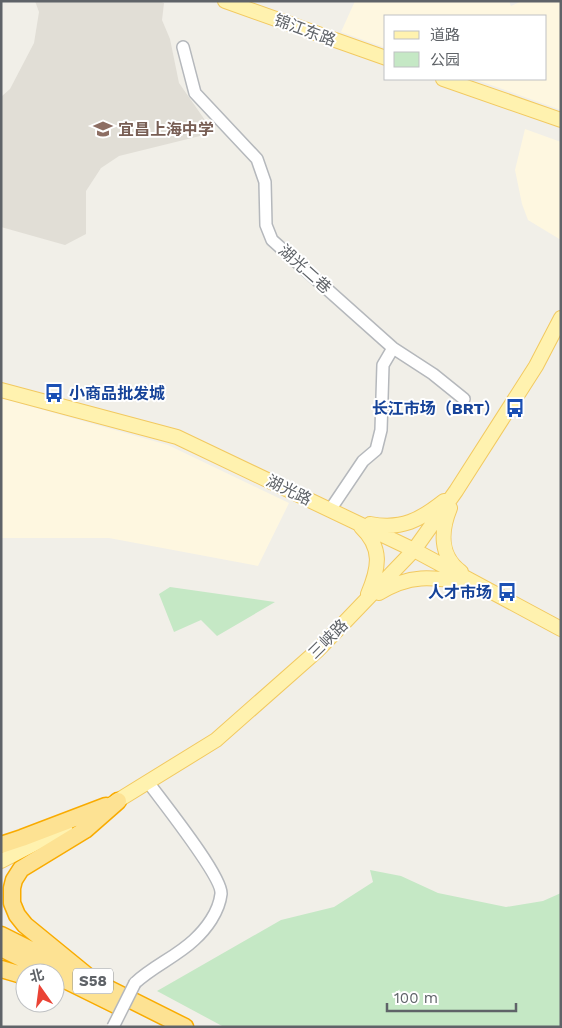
<svg xmlns="http://www.w3.org/2000/svg" width="562" height="1028" viewBox="0 0 562 1028" font-family="'Work Sans','Noto Sans SC',sans-serif">
<style>
.commercial{fill:#fef7e0}
.education{fill:#e1ded6}
.green{fill:#c5e8c5}
.lines{fill:none;stroke-linecap:round;stroke-linejoin:round}
.minor-casing{stroke:#b5b8bc;stroke-width:14}
.major-casing{stroke:#f2c960;stroke-width:16}
.highway-casing{stroke:#f9ab00;stroke-width:19}
.minor{stroke:#fff;stroke-width:11}
.major{stroke:#fff2af;stroke-width:14}
.highway{stroke:#fde293;stroke-width:16}
.minor-bridge-casing{stroke:#b5b8bc;stroke-width:14;stroke-linecap:butt}
.minor-bridge{stroke:#fff;stroke-width:11}
.labels{text-anchor:middle;dominant-baseline:central;stroke-width:4;stroke-linejoin:round;paint-order:stroke}
.shield{fill:#fff;stroke:#8f9295;stroke-width:1}
.shield-label{font-size:15px;font-weight:bold;fill:#5f6368}
.street-label{font-size:16px;fill:#5f6368;stroke:#fff}
.education-label{font-size:16px;font-weight:bold;fill:#785e54;stroke:#fff;text-anchor:start}
.transit-label{font-size:16px;font-weight:bold;fill:#164399;stroke:#fff;text-anchor:end}
</style>
<rect width="100%" height="100%" fill="#f1efe8"/>
<path class="commercial" d="M355 1H509L511 6 522 1H561V110L474 79H546V16H386V48L341 32Z
M525 129 561 142V240L528 220 522 204 515 170Z
M1 398 168 445 289 503 258 566 109 538H1Z"/>
<path class="education" d="M35 1H159L164 3 162 20 170 39 179 83 207 123 204 135 119 156 101 168 86 191V234L65 245 1 227V97L10 89 34 43 39 12Z"/>
<path class="green" d="M170 587 275 602 217 636 201 620 174 632 159 594Z
M370 870 401 876 438 893 506 907 543 901 561 893V1027H224L157 991 281 920 334 907 373 882Z"/>
<g class="lines">
<g class="minor-casing">
<path id="minor" d="M183 47 195 93 257 159 265 182 266 225 272 240 393 348 433 374 464 399
M330 510 363 461 376 450 381 430 383 365 393 348
M135 983C153 966 176 957 194 940 206 929 219 912 221 894 223 877 161 800 148 782"/>
</g>
<g class="major-casing">
<path id="major" d="M225 1 386 58
M443 79 561 120
M1 390 177 437 414 550 561 629
M450 508C441 530 439 556 461 572
M370 524C402 530 420 520 444 501
M361 527C383 548 379 568 368 594
M379 593C410 574 431 577 466 582
M109 806 216 740 318 650 414 550 456 491 536 366 561 318
M1 861 65 828"/>
</g>
<g class="highway-casing">
<path id="highway" d="M1 845 22 838 106 806
M1 935 185 1027
M1 948 51 973
M1 969 25 976
M55 975 118 1006
M96 983 25 925 17 915 12 903V888L14 880 21 869 85 830 118 801"/>
</g>
<use href="#minor" class="minor"/>
<use href="#major" class="major"/>
<use href="#highway" class="highway"/>
<g class="minor-bridge-casing">
<path id="minor-bridge" d="M113 1027 135 983"/>
</g>
<use href="#minor-bridge" class="minor-bridge"/>
</g>
<defs>
<g id="school-bare" transform="scale(1.5)"><path d="M0-5L7-2L0 1L-7-2ZM-4 1L0 2.5L4 1V4Q0 6-4 4Z" fill="#8d6e63" stroke="#fff" stroke-width="2.5" paint-order="stroke"/></g>
<g id="bus-bare" transform="scale(1.5)"><path d="M-5-6H5V4H4V6H2V4H-2V6H-4V4H-5ZM-3.5-4V0h7V-4ZM-3.5 1.2v1.5H-2V1.2ZM2 1.2v1.5H3.5V1.2Z" fill="#1a4fb4" stroke="#fff" stroke-width="2.5" paint-order="stroke"/></g>
</defs>
<g fill-rule="evenodd">
<use href="#school-bare" x="103" y="129"/>
<use href="#bus-bare" x="54" y="393"/>
<use href="#bus-bare" x="515" y="408"/>
<use href="#bus-bare" x="507" y="592"/>
</g>
<g class="labels">
<rect class="shield" x="73" y="968.5" width="40" height="25" rx="4"/>
<g class="shield-label">
<text x="93" y="981">S58</text>
</g>
<g class="street-label">
<text transform="translate(305 30) rotate(20)">锦江东路</text>
<text transform="translate(305 269) rotate(42)">湖光二巷</text>
<text transform="translate(289 490) rotate(26)">湖光路</text>
<text transform="translate(328 639) rotate(-45)">三峡路</text>
</g>
<g class="education-label">
<text x="118" y="129">宜昌上海中学</text>
</g>
<g class="transit-label">
<text x="69" y="393" text-anchor="start">小商品批发城</text>
<text x="500" y="408">长江市场（BRT）</text>
<text x="492" y="592">人才市场</text>
</g>
</g>
<rect width="562" height="1028" fill="none" stroke="#5f6368" stroke-width="5"/>
<rect x="384" y="15" width="162" height="65" fill="#ffffff" stroke="#bfc1c3"/>
<rect x="394" y="31" width="25" height="8" fill="#fff2af" stroke="#bfc1c3"/>
<text x="430" y="40" font-size="15" fill="#5f6368">道路</text>
<rect x="394" y="52" width="25" height="15" fill="#c5e8c5" stroke="#bfc1c3"/>
<text x="430" y="65" font-size="15" fill="#5f6368">公园</text>
<g transform="translate(40 988) rotate(346)"><circle r="24" fill="#ffffff" stroke="#bfc1c3"/>
<path d="M0-4L9 19L0 12L-9 19Z" fill="#ea4335"/>
<text y="-8" font-size="14" font-weight="bold" text-anchor="middle" fill="#5f6368">北</text>
</g>
<path d="M387 1003v8h129v-8" fill="none" stroke="#5f6368" stroke-width="2.5"/>
<text x="394" y="1003" font-size="15" fill="#5f6368" stroke="#ffffff" stroke-width="4" paint-order="stroke">100 m</text>
</svg>
